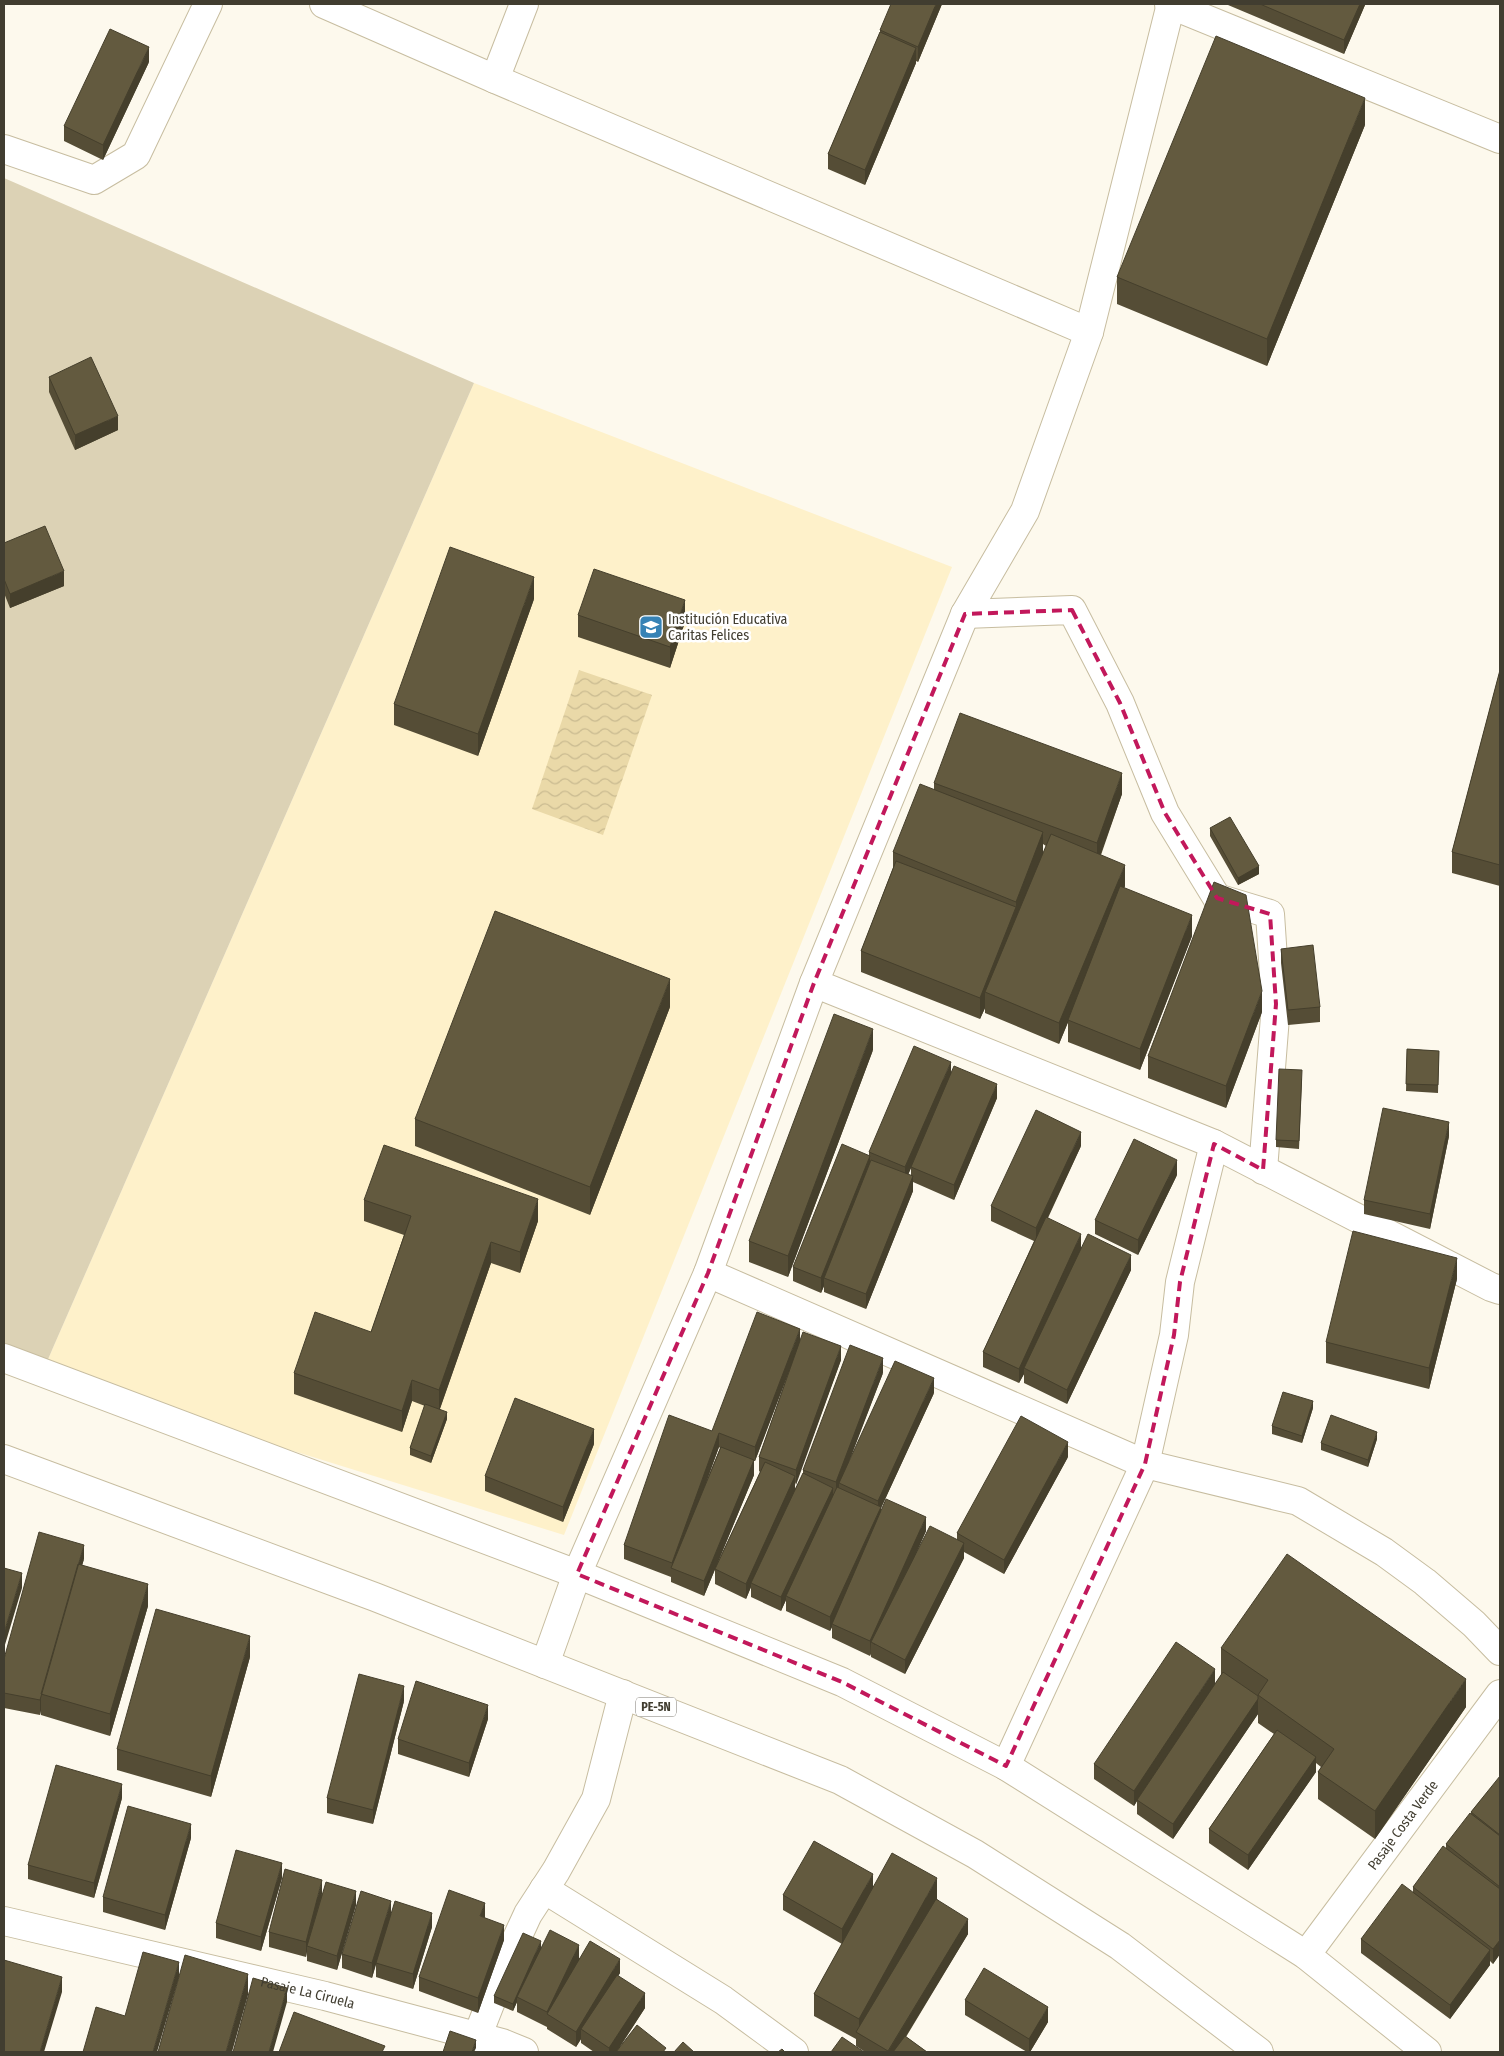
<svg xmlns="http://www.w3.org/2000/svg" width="1504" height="2056" viewBox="0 0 1504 2056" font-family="'Fira Sans Condensed',sans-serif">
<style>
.built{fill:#fef1ca}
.green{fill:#dcd2b5}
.water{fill:url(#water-waves)}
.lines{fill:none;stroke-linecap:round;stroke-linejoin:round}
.minor-casing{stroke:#c7bda0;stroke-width:30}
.trunk-casing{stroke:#c7bda0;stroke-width:30}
.minor{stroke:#fff;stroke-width:28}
.trunk{stroke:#fff;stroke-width:28}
.wall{fill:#554d36;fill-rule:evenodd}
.shaded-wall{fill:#453f2c}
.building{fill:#635a3f;stroke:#453f2c}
.marked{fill:none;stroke:#c2185b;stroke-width:4;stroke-dasharray:10 6;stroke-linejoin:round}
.labels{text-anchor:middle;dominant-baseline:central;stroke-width:5;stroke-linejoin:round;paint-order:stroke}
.shield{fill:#fff;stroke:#7a776e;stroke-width:1}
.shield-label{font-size:12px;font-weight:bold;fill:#413d30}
.poi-label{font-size:14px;fill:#413d30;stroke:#fff;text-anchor:start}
.street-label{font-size:14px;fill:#413d30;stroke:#fff}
</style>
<defs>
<pattern id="water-waves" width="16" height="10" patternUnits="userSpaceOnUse" patternTransform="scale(1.25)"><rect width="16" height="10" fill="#ead9a8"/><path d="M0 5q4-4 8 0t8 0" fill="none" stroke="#cabb91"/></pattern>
</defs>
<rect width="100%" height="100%" fill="#fdf9ed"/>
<path class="built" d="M474 383 952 567 564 1535 42 1373Z"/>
<path class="green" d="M4 178 474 383 42 1373 4 1359Z"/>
<path class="water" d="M579 670 652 695 603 835 532 809Z"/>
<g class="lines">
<g class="minor-casing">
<g id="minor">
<path d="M324 4 495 79 1089 332"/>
<path d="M1169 4 1500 139"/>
<path d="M495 79 524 4"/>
<path d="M4 149 94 180 136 155 208 4"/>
<path d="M965 614 1072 610 1120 703 1165 813 1217 898 1270 914 1276 1004 1263 1170"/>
<path d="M814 983 1214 1144 1491 1287 1500 1290"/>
<path d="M708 1273 1145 1464 1298 1501 1384 1552 1425 1582 1474 1624 1500 1651"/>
<path d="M4 1358 577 1574 842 1682 1006 1766 1306 1955 1427 2052"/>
<path d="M545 1664 577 1574 708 1273 814 983 965 614 1025 511 1089 332 1171 4"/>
<path d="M1006 1766 1145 1464 1174 1335 1180 1282 1214 1144"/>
<path d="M544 1889 723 2000 794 2052"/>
<path id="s1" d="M4 1921 325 1996 502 2043 524 2052"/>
<path id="s2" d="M1306 1955 1500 1694"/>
<path d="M477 2037 510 1953 528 1914 556 1871 596 1799 623 1694"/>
</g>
</g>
<g class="trunk-casing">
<path id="trunk" d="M4 1459 375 1597 840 1780 975 1854 1120 1946 1259 2052"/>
</g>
<use href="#minor" class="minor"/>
<use href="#trunk" class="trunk"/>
</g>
<path class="wall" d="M942 4 918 62 916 61V63L865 185 828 169V154L880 32V30Z
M1228 4H1365V5L1344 54 1228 5Z
M149 62 103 160 64 141V126Z
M1365 125 1267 366 1117 304V277Z
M49 377 118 430 75 450 49 392Z
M4 543 64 586 10 608 4 593Z
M534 599 478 756 394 725V704Z
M578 615 685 622 670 668 578 637Z
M1500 670V886L1452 873V852Z
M934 783 1122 794 1101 855 1125 886 1124 888 1192 936 1140 1070 1068 1042V1022L1059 1044 985 1013V1008L980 1019 861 972V951L893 868V852L934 789ZM1043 844 1046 846 1043 854Z
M1210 828 1259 874 1238 885 1210 836Z
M1281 949 1320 1007V1022L1288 1025 1281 963Z
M670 1007 590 1215 415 1146V1119Z
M1262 1012 1226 1108 1148 1078V1056Z
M1407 1049 1439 1051 1438 1093 1406 1091Z
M873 1050 788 1277 749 1262V1241Z
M951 1072 997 1098 954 1200 913 1182V1191L866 1309 824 1292V1286L821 1293 793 1281V1267L869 1155V1152ZM911 1167V1176L908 1175Z
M1302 1078 1299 1149 1276 1147V1140Z
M1449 1136 1430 1229 1364 1214V1200Z
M1081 1146 1048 1218 1081 1248 1131 1270 1067 1404 1024 1383V1374L1019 1383 983 1367V1352L1034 1241 991 1221V1206Z
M1177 1175 1138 1255 1095 1234V1220Z
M364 1200 538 1221 520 1273 491 1263 440 1409 447 1419 431 1463 410 1455V1448L425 1406 412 1401 402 1432 294 1394V1373L371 1332 404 1235 364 1221Z
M1457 1279 1429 1389 1326 1363V1342Z
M800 1342 841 1360 795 1485V1489L803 1474V1470L883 1373 848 1463 934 1393 881 1508V1511L926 1531 915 1556 957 1540V1533L1068 1457 1004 1574 964 1552V1558L905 1674 871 1657V1654L870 1656 832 1638V1627L830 1631 786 1611V1600L781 1611 751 1597V1587L746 1599 715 1584V1569L760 1472 759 1471V1457L793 1360 755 1461H754V1475L704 1596 671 1582V1577L624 1559V1545L712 1431ZM719 1447 720 1448 705 1485Z
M1313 1408 1302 1443 1272 1434V1426Z
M1377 1439 1368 1467 1321 1450V1443Z
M594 1444 563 1522 485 1491V1476Z
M84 1559 82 1565 148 1606 110 1736 41 1715V1710L40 1715 4 1708V1659Z
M1221 1648 1466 1707 1375 1839 1318 1799V1772L1321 1767 1316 1763V1772L1248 1870 1209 1843V1829L1274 1734 1258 1723V1714L1173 1839 1137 1814V1801L1134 1806 1094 1779V1764L1215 1684 1221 1675Z
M250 1657 211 1797 117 1770V1749Z
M404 1701 373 1824 327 1813V1798Z
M488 1719 469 1777 398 1754V1739Z
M1500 1777V1954L1493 1964 1490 1961V1965L1450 2019 1361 1953V1939L1413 1892V1887L1446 1848V1844L1471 1814V1812Z
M122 1798 94 1898 28 1879V1865Z
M191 1838 165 1930 103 1912V1897Z
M282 1878 261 1951 216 1938V1923Z
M873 1888 937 1899 968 1934 906 2037 927 2052H865L856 2046V2039L814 2016V1994L842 1944 783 1910V1895Z
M322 1894 356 1905 337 1970 307 1961V1951L306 1957 269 1947V1932Z
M391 1914 432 1927 413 1989 376 1977V1963L372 1978 342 1968V1954Z
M485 1918 504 1940 478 2013 419 1991V1977Z
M541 1948 579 1958 620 1973 618 1976 645 2008 620 2047 666 2052H594L581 2043V2039L576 2047 547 2029V2027L517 2012V2002L513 2011 494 2003V1996Z
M965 2000 1048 2022 1030 2052H1027L965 2015Z"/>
<path class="shaded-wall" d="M936 4H942L918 62V47Z
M1360 4H1365V5L1344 54V40Z
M149 47V62L103 160V145Z
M916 48V63L865 185V170Z
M1365 98V125L1267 366V339Z
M118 416V430L75 450V435Z
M64 571V586L10 608V594Z
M534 577V599L478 756V734Z
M685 600V622L670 668V647Z
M1122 773V794L1097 864V843Z
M1043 832V854L1016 923V902Z
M1125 865V886L1059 1044V1023Z
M1259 866V874L1238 885V878Z
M1016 907V929L985 992V1008L980 1019V998Z
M1192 915V936L1140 1070V1049Z
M670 979V1007L590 1215V1187Z
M1262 991V1012L1226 1108V1086Z
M873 1029V1050L788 1277V1256Z
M951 1062V1076L905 1182V1167Z
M997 1084V1098L954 1200V1185Z
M1449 1122V1136L1430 1229V1214Z
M1081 1132V1146L1036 1242V1228Z
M870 1156V1170L824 1278V1286L821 1293V1278Z
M1177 1160V1175L1138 1255V1240Z
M913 1176V1191L866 1309V1294Z
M538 1199V1221L520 1273V1252Z
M1081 1234V1249L1024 1368V1374L1019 1383V1369Z
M491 1242V1263L439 1411V1390Z
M1131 1255V1270L1067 1404V1390Z
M1457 1258V1279L1429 1389V1368Z
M800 1329V1343L755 1461V1447Z
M841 1346V1360L796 1485V1470Z
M883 1358V1373L841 1483H839V1486L836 1497V1482Z
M934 1378V1393L881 1508V1522L832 1624V1627L830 1631V1617L878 1514V1501Z
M412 1380V1401L402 1432V1411Z
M1313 1401V1408L1302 1443V1436Z
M447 1412V1419L431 1463V1456Z
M594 1429V1444L563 1522V1507Z
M1377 1432V1439L1368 1467V1460Z
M719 1433V1447L675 1569 672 1568V1563Z
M1068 1442V1457L1004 1574V1560Z
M754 1460V1475L704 1596V1581Z
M795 1476V1490L751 1583V1587L746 1599V1584Z
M833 1488V1502L786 1596V1600L781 1611V1597Z
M926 1517V1531L875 1645 871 1642 870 1656V1641Z
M964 1543V1558L905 1674V1660Z
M84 1545V1559L45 1695 41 1694Z
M22 1573V1588L4 1648V1633Z
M148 1584V1606L110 1736V1714Z
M250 1636V1657L211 1797V1776Z
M1215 1669V1684L1137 1800V1801L1134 1806V1791Z
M1466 1679V1707L1375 1839V1811Z
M404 1686V1701L373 1824V1810Z
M41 1695V1710L40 1715V1700Z
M1258 1699V1714L1173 1839V1824Z
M488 1705V1719L469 1777V1763Z
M1316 1757V1772L1248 1870V1855Z
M122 1784V1798L94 1898V1883Z
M191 1824V1838L165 1930V1915Z
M282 1863V1878L261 1951V1937Z
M873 1874V1889L842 1944V1929Z
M937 1878V1899L862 2036 859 2034V2019Z
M322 1880V1894L307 1946V1951L306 1957V1942Z
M356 1891V1905L337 1970V1956Z
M391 1901V1915L372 1978V1963Z
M485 1903V1918L480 1916Z
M432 1913V1927L413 1989V1974Z
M968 1919V1934L896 2052H888Z
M504 1925V1940L478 2013V1998Z
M1500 1940V1954L1493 1964V1949Z
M541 1941V1949L517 1997V2002L513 2011V2004Z
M579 1945V1960L547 2014V2012Z
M1490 1950V1965L1450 2019V2005Z
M620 1959V1973L585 2032 581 2029V2039L576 2047V2032Z
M179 1962V1977L157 2052H153Z
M248 1974V1995L232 2052H226Z
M62 1977V1992L44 2052H40Z
M287 1988V2002L273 2052H269Z
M645 1993V2008L616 2052H609V2048Z
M1048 2007V2022L1030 2052H1029V2039Z
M476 2040V2048L474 2052H472Z"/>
<path class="building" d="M891 4H936L918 47 880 30Z
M1260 4H1360L1344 40Z
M110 29 149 47 103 145 64 126Z
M880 32 916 48 865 170 828 154Z
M1216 36 1365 98 1267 339 1117 277Z
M91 357 118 416 75 435 49 377Z
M45 526 64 571 10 594 4 579V543Z
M450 547 534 577 478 734 394 704Z
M594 569 685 600 670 647 578 615Z
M1500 670V865L1452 852Z
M960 713 1122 773 1097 843 934 783Z
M920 784 1043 832 1016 902 893 852Z
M1230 817 1259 866 1238 878 1210 828Z
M1051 834 1125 865 1059 1023 985 992Z
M896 861 1016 907 980 998 861 951Z
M1214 882 1246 895 1262 991 1226 1086 1148 1056Z
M1120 886 1192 915 1140 1049 1068 1020Z
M495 911 670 979 590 1187 415 1119Z
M1313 945 1320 1007 1288 1010 1281 949Z
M834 1014 873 1029 788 1256 749 1241Z
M914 1046 951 1062 905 1167 869 1152Z
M1407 1049 1439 1051 1438 1085 1406 1084Z
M954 1066 997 1084 954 1185 911 1167Z
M1279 1069 1302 1070 1299 1141 1276 1140Z
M1383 1108 1449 1122 1430 1214 1364 1200Z
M1036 1110 1081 1132 1036 1228 991 1206Z
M1134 1139 1177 1160 1138 1240 1095 1220Z
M842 1144 870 1156 821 1278 793 1267Z
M384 1145 538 1199 520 1252 491 1242 439 1390 412 1380 402 1411 294 1373 315 1312 371 1332 411 1216 364 1200Z
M871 1160 913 1176 866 1294 824 1278Z
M1046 1217 1081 1234 1019 1369 983 1352Z
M1353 1231 1457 1258 1429 1368 1326 1342Z
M1088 1234 1131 1255 1067 1390 1024 1368Z
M757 1312 800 1329 755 1447 719 1433 672 1563 624 1545 669 1415 712 1431Z
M803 1332 841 1346 796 1470 759 1457Z
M850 1345 883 1358 836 1482 803 1470Z
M895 1361 934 1378 878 1501 839 1483Z
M1283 1392 1313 1401 1302 1436 1272 1426Z
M515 1398 594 1429 563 1507 485 1476Z
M425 1404 447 1412 431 1456 410 1448Z
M1331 1415 1377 1432 1368 1460 1321 1443Z
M1021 1416 1068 1442 1004 1560 957 1533Z
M721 1447 754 1460 704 1581 671 1568Z
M765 1462 795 1476 746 1584 715 1569Z
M803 1473 833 1488 781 1597 751 1583Z
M837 1487 881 1507 830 1617 786 1596Z
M886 1499 926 1517 870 1641 832 1624Z
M930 1526 964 1543 905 1660 871 1642Z
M39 1532 84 1545 40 1700 4 1693V1659Z
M1287 1554 1466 1679 1375 1811 1318 1772 1334 1749 1258 1695 1268 1680 1221 1648Z
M78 1564 148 1584 110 1714 41 1694Z
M4 1568 22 1573 4 1633Z
M156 1609 250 1636 211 1776 117 1749Z
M1176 1642 1215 1669 1134 1791 1094 1764Z
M1223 1672 1258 1696V1699L1173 1824 1137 1800Z
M359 1674 404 1686 373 1810 327 1798Z
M416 1681 488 1705 469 1763 398 1739Z
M1277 1730 1316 1757 1248 1855 1209 1829Z
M56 1765 122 1784 94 1883 28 1865Z
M1500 1776V1835L1471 1812Z
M128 1806 191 1824 165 1915 103 1897Z
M1470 1813 1500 1836V1887L1446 1844Z
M814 1841 873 1874 842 1929 783 1895Z
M1443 1846 1500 1889V1940L1493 1949 1413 1887Z
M236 1850 282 1863 261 1937 216 1923Z
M892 1853 937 1878 859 2019 814 1994Z
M285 1869 322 1880 306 1942 269 1932Z
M326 1882 356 1891 337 1956 307 1946Z
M1402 1884 1490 1950 1450 2005 1361 1939Z
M449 1890 485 1903 480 1916 504 1925 478 1998 419 1977Z
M361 1891 391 1901 372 1963 342 1954Z
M936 1899 968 1919 888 2051 856 2032Z
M395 1901 432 1913 413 1974 376 1963Z
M550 1930 579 1945 547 2012 517 1997Z
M523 1933 541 1941 513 2004 494 1996Z
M590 1941 620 1959 576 2032 547 2014Z
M143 1952 179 1962 153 2052H83L96 2007 125 2016Z
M185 1955 248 1974 226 2052H158Z
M4 1960 62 1977 40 2052H4Z
M984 1968 1048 2007 1029 2039 965 2000Z
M617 1975 645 1993 609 2048 581 2029Z
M253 1978 287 1988 269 2052H233Z
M294 2012 385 2046 382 2052H279Z
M637 2025 666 2048 663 2052H616Z
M450 2031 476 2040 472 2052H443Z
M905 2036 927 2052H893Z
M842 2037 864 2052H831Z
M683 2042 694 2052H674Z
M782 2049 785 2052H778Z"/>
<path class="marked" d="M1072 610 1120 703 1165 813 1217 898 1270 914 1276 1004 1263 1170 1214 1144 1180 1282 1174 1335 1145 1464 1006 1766 842 1682 577 1574 708 1273 814 983 965 614Z"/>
<defs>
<g id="school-square" transform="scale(1.25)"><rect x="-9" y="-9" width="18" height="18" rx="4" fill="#3682b5" stroke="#fff"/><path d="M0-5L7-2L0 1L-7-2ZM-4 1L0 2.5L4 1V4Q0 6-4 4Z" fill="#fff"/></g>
</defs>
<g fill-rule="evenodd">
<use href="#school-square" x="651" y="627"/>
</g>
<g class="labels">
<rect class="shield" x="636" y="1697.5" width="40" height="19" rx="4"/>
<g class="shield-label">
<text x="656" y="1707">PE-5N</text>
</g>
<g class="poi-label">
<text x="668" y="619">Institución Educativa<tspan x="668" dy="16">Caritas Felices</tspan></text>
</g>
<g class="street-label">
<text stroke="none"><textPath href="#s2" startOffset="162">Pasaje Costa Verde</textPath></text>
<text stroke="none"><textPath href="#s1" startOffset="312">Pasaje La Ciruela</textPath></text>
</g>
</g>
<rect width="1504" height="2056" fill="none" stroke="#413d30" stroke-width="10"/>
</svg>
